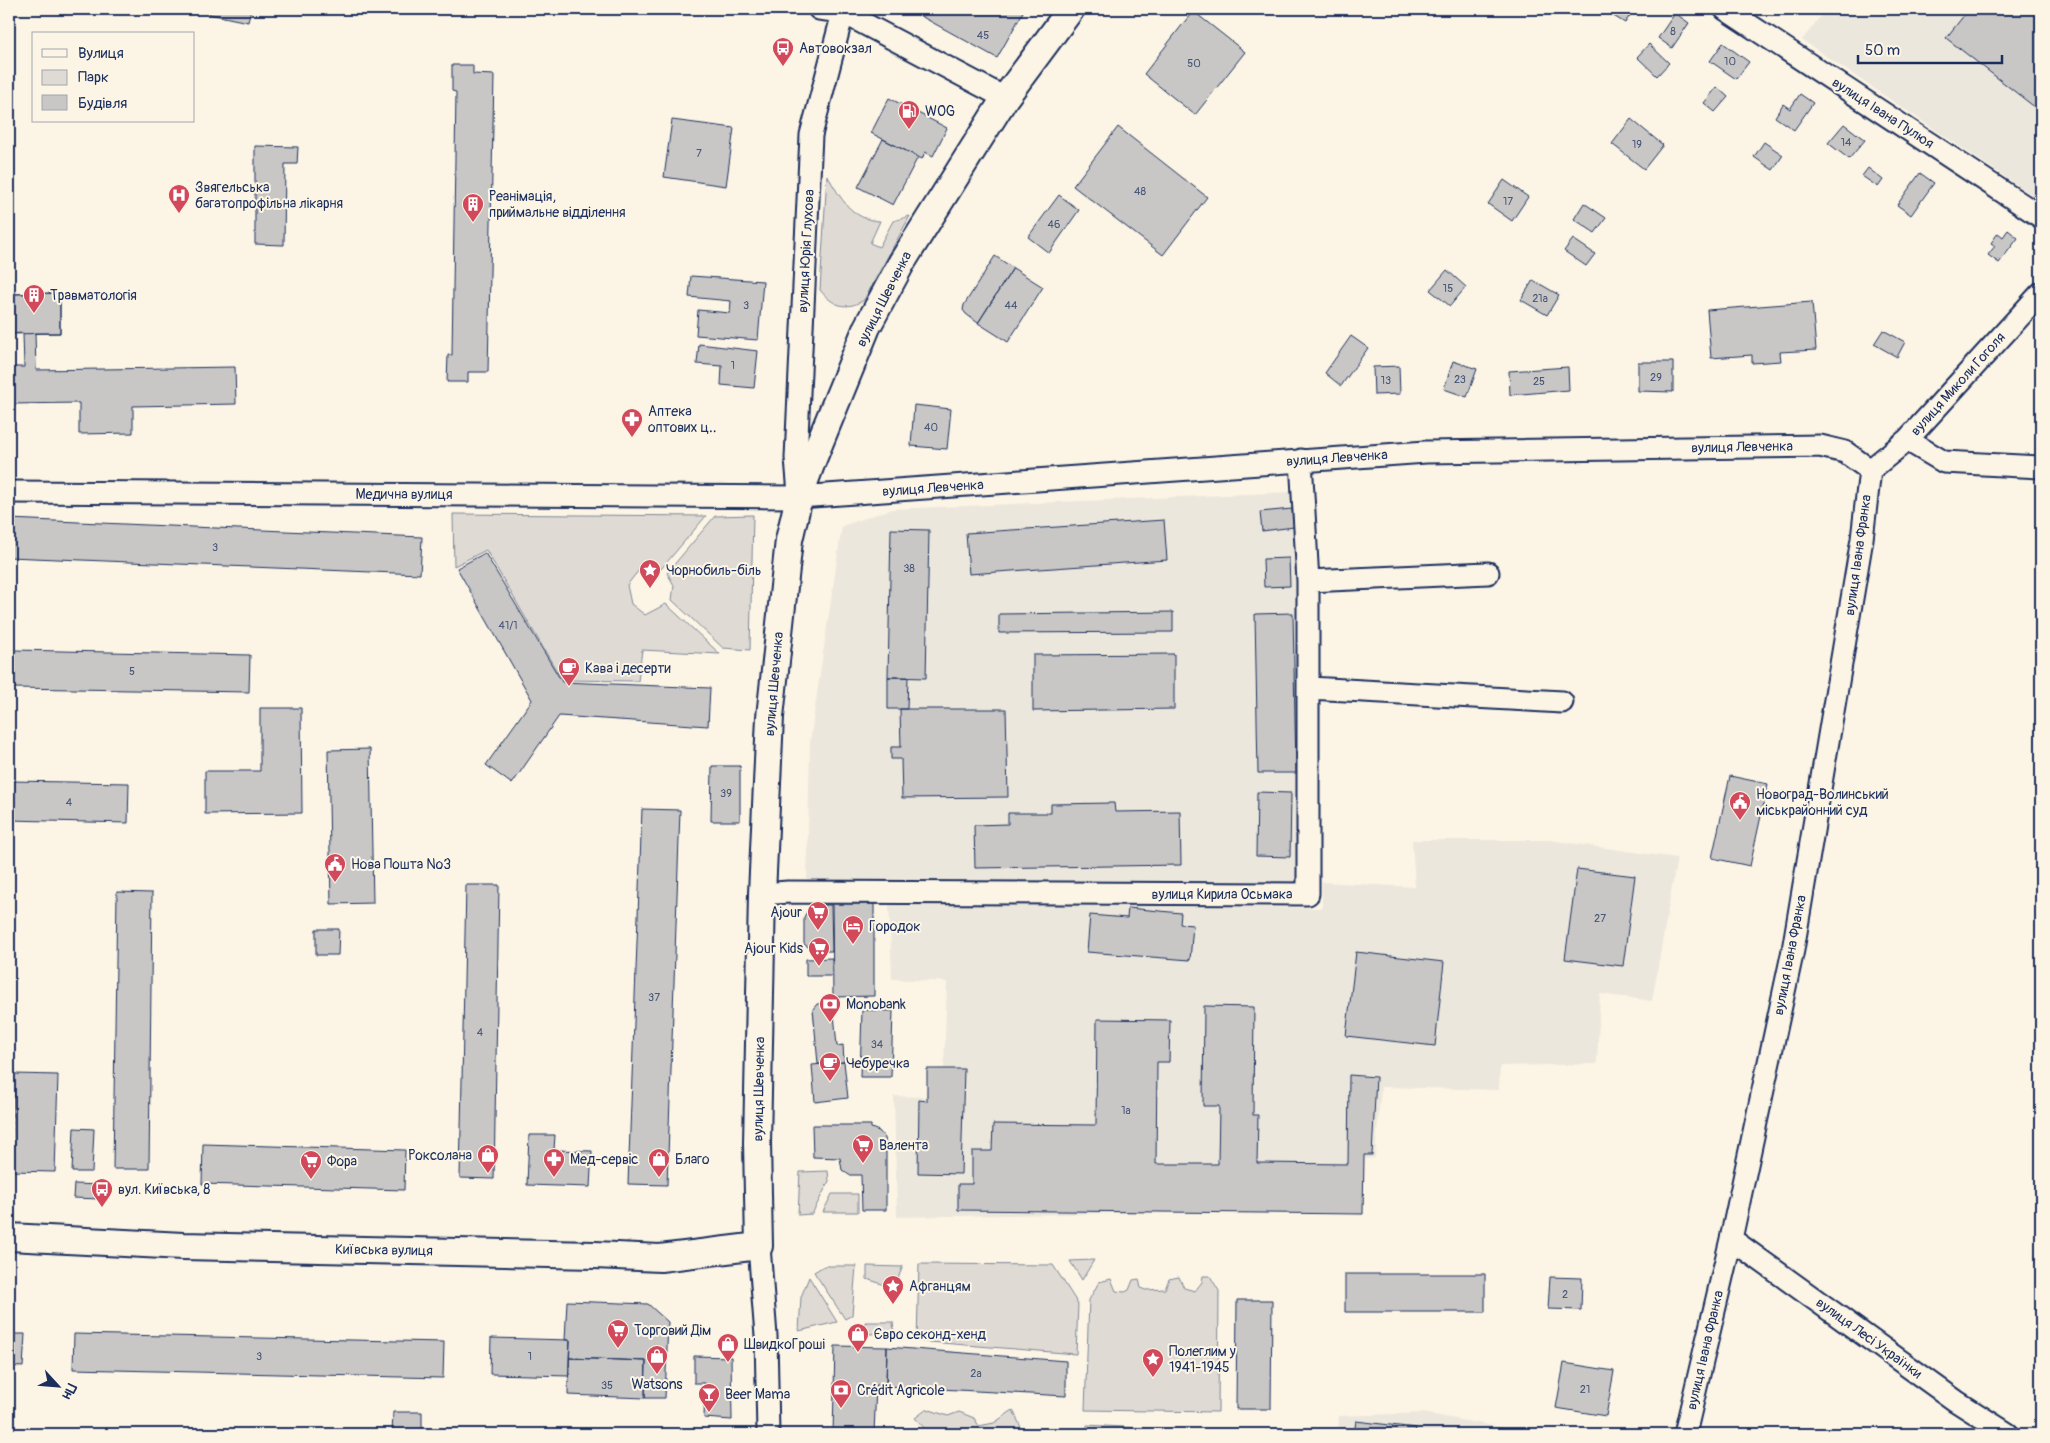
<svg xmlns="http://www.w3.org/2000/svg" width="2050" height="1443" viewBox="0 0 2050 1443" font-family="Pangolin,sans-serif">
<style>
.built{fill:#ece7dc}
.green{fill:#dfdbd4;stroke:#7d8599}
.building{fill:#c8c7c6;stroke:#1b2f5e}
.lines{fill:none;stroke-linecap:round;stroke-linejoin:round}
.minor-casing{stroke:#1b2f5e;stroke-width:25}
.major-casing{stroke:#1b2f5e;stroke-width:30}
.minor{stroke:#fcf5e5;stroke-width:21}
.major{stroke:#fcf5e5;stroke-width:26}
.labels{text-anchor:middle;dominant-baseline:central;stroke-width:4;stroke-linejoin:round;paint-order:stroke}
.number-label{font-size:11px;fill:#465578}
.poi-label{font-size:14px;fill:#1b2f5e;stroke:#fcf5e5;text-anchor:start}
.street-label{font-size:14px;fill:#1b2f5e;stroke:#fcf5e5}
</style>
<rect width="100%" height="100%" fill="#fcf5e5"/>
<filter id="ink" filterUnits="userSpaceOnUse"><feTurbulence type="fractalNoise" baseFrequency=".02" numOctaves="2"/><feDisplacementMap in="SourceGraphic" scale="10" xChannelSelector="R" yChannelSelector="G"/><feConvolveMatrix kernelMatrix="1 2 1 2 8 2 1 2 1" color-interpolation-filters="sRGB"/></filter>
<g filter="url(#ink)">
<path class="built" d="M1826 9H2041V186L2033 196 1802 40Z
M1293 492 1299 542 1298 887 807 882 810 741 842 526 892 509Z
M1412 840H1549L1677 858 1652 1001 1600 994 1597 1064 1500 1066 1499 1090 1381 1087 1375 1158 1365 1159 1363 1209 897 1217 894 1096 925 1097 928 1069 944 1068 947 982 892 979 889 902 1322 908V882L1415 887Z
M1423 1413 1538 1434H1338L1339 1416Z"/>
<path class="green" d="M827 175C841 198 851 220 880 221L870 243 879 247 893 221 910 216 864 300C846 311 833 306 820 290Z
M453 514 706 516 661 569 639 570 627 585 631 604 645 615 666 604 720 654 642 650 638 681 562 680 486 550 454 566Z
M753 515 750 650 723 648 672 600 674 585 667 573 715 516Z
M828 1171 829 1181 812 1214 798 1215 800 1172Z
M832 1194H858V1212H823Z
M1094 1260 1082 1280 1070 1261Z
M919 1264 1053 1265 1078 1304 1076 1354 917 1341Z
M824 1266H856L852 1315 845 1319 814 1272Z
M867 1266 902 1267 903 1266 894 1288 867 1279Z
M1203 1276H1210L1219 1291 1218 1412 1085 1410 1089 1300 1099 1282 1111 1279 1116 1291 1125 1292 1129 1290 1133 1280 1139 1279 1141 1288 1145 1290 1165 1289 1169 1279 1179 1277 1184 1288 1195 1291 1202 1282Z
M809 1277 837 1322 799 1331 801 1297Z
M865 1322H893L894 1333 866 1334Z
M927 1409 948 1416 959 1412 974 1418 979 1426 994 1423 1013 1410 1024 1434H930L915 1418Z
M1087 1425 1246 1434H1087Z
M1497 1428 1533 1434H1496Z"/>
<path class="building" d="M210 9H251L248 22 209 14Z
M908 9H1018L1023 12 997 58Z
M1609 9H1634L1625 23 1607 12Z
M1969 9H2027L2041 20V112L1946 38Z
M1193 11 1245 52 1195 115 1144 74Z
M1675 13 1689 23 1672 48 1658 38Z
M1723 43 1749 62 1736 79 1710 61Z
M1649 44 1669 63 1657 76 1637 57Z
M452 65H473V74L494 75 488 372H468V382H447L448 355H452L456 92 452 91Z
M1717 87 1728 97 1715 112 1704 103Z
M1800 94 1813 103 1794 130 1775 117 1783 104 1790 109Z
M889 98 947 128 933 156 925 152 922 159 871 133Z
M1631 119 1663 145 1644 169 1612 144Z
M672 120 734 128 726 186 664 177Z
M1844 124 1865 140 1849 159 1828 143Z
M1118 127 1207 197 1163 255 1073 186Z
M883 139 918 157 893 205 858 187Z
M1764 142 1783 155 1773 170 1754 157Z
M255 146 298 147 297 164H285L284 245 255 244Z
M1868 168 1883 180 1878 187 1862 176Z
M1920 173 1934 183 1911 215 1897 205Z
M1504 180 1528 197 1512 221 1488 204Z
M1059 195 1079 210 1049 253 1028 237Z
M1584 203 1606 218 1595 233 1574 219Z
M2008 230 2018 238 1999 263 1988 255 1995 246 1991 243 1998 233 2003 237Z
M1573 239 1595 254 1586 266 1564 251Z
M995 256 1013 268 978 323 966 314 963 310 964 305Z
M1013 268 1043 287 1008 342 978 323Z
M1447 270 1466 287 1450 306 1430 290Z
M691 276 763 281 758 340 696 335 698 310 730 313 731 301 689 297Z
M1533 280 1559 295 1547 315 1521 300Z
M60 293V333L9 334V294Z
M60 293V333H35L36 370 235 367 236 404 133 406V433L79 434V403L9 404V367H24L23 333 9 334V294Z
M1812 302 1816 350 1780 352 1781 361 1752 363V355L1711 358 1707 310Z
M1883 330 1905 342 1897 357 1874 344Z
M1351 336 1368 348 1341 386 1325 373Z
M699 344 758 351 754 388 721 385 722 366 697 364Z
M1453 361 1477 369 1467 397 1444 389Z
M1638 362H1673V392L1638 391Z
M1399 366 1400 394 1374 395 1373 367Z
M1568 367 1569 390 1510 395 1509 371Z
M914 405 951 409 947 449 911 446Z
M1292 509 1294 527 1262 531 1260 512Z
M9 519 422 537 420 574 9 557Z
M1164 520 1167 560 969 574 966 533Z
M891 529 929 530 926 678 888 677Z
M485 553 562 682 710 688 708 726 559 716 512 784 486 765 532 700 457 568Z
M1289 558 1290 586 1264 587 1263 559Z
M1173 612V632L999 633V614Z
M1293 613 1296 773H1258L1255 614Z
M14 650 250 655 249 692 14 688Z
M1174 654V709L1033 711V655Z
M888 677H908L907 709H888Z
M260 708H301L302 813 205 814V771H260Z
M900 709H1006L1008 797 902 798 901 759H891V747H901Z
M370 749 373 903 331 904 328 750Z
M712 766H740V821H711Z
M1730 776 1768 784 1750 866 1712 858Z
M9 781 129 783 128 823 9 820Z
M1257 792 1291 793 1290 857 1256 856Z
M1114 803 1115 812 1180 811 1181 865 975 868 974 825 1008 824V813H1051V804Z
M642 809 680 810 667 1185 628 1184Z
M1577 869 1635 876 1623 966 1565 959Z
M466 885H499L494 1179 460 1178Z
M117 892 152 893 149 1169H113Z
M832 901H874V996L833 997Z
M811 905H831L832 951H814L804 944V917Z
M1128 908 1181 913 1180 924 1193 925 1190 960 1087 952 1090 915 1127 918Z
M316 929H339L338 955H316Z
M1356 952 1444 962 1435 1046 1346 1036Z
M832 958V976H806V959Z
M833 1003 837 1046 843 1045 844 1062 818 1064 813 1009 817 1004Z
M1204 1006 1254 1007 1253 1115H1258L1257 1163 1348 1164 1349 1075 1376 1077 1372 1155H1364L1363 1214 958 1210V1184H972V1151H992L993 1124 1096 1125 1097 1019 1170 1020 1169 1062H1157L1156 1164H1218L1219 1106H1203Z
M862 1010 893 1011 891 1077H860Z
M844 1062 848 1098 815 1102 812 1065Z
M927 1069H964L961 1174 918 1173 919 1100 927 1101Z
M14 1074 58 1075 55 1172 11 1171Z
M812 1125H871V1128L879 1131 885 1138 886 1145V1210H862L861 1175H849L842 1170 840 1158 813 1157Z
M74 1128 94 1129 92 1172H72Z
M529 1135H555L554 1150 592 1151 590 1187 527 1185Z
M203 1144 405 1150 404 1190 202 1184Z
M74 1184 102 1185 101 1199 73 1198Z
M1345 1274H1485V1312H1345Z
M1550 1277 1582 1278 1581 1310 1548 1309Z
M1237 1300H1272L1271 1409H1236Z
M567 1301 648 1304 668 1322 665 1398H645L646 1361 569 1358 570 1340H565Z
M9 1334H25L23 1367 9 1366Z
M74 1334 444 1342 443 1378 73 1369Z
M491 1338 570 1340 569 1376 490 1374Z
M835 1346 887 1347 886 1386 876 1385 874 1434H833Z
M887 1347 1066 1361V1396L886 1386Z
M694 1356 731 1357 732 1420 704 1418 705 1383H694Z
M569 1358 646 1361 645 1398 568 1395Z
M1564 1363 1614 1371 1606 1416 1556 1408Z
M393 1412H422V1434H392Z
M1356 1421 1416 1428 1415 1434H1354Z"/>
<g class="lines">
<g class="minor-casing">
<path id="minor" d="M819 9 842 12 1005 98
M1725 9 2041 217
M1907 440 1944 462 2041 467
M1870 470 1907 440 2041 293
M9 492 799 497 1426 452 1820 446 1845 452 1870 470
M799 494 796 458 811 135 844 9
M1308 581 1488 573
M1309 688 1562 702
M762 894 788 892 1308 894V581L1301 460
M1731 1239 1956 1401 2008 1434
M759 1246 766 1336 768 1434
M1685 1434 1731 1239 1793 950 1862 539 1870 470"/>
</g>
<g class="major-casing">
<path id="major" d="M9 1237 183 1246 595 1255 660 1258 759 1246 757 1143 762 894 770 717 789 540 799 497 813 459 867 327 902 262 1005 98 1071 9"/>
</g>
<use href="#minor" class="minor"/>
<use href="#major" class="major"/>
</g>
</g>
<defs>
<g id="bus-pin" transform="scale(1.125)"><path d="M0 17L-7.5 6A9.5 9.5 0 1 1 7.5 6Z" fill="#d1495b" stroke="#fcf5e5"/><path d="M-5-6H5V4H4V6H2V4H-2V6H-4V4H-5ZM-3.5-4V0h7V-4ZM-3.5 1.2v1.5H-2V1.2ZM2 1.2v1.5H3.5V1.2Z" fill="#fff"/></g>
<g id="fuel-pin" transform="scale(1.125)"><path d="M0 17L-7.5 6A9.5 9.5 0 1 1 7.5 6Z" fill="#d1495b" stroke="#fcf5e5"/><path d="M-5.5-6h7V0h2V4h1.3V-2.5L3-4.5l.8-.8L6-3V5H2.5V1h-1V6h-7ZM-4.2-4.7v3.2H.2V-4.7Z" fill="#fff"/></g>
<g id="hospital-pin" transform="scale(1.125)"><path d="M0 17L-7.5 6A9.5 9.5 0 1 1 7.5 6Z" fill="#d1495b" stroke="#fcf5e5"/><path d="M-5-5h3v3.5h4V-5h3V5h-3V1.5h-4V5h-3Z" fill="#fff"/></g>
<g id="building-pin" transform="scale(1.125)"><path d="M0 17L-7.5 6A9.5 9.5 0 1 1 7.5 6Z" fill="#d1495b" stroke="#fcf5e5"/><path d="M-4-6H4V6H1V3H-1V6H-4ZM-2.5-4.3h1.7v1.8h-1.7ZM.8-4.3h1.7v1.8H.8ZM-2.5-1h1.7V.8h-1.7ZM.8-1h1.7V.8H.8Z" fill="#fff"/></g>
<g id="pharmacy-pin" transform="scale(1.125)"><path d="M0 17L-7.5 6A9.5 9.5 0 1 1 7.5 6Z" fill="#d1495b" stroke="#fcf5e5"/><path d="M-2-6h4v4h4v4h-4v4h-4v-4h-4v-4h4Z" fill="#fff"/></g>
<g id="sight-pin" transform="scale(1.125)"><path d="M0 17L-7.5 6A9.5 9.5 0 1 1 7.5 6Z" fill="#d1495b" stroke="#fcf5e5"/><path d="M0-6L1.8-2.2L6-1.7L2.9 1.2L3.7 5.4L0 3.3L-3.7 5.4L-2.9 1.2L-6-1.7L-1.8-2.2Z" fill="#fff"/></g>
<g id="cafe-pin" transform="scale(1.125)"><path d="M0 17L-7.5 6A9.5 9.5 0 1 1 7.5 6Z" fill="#d1495b" stroke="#fcf5e5"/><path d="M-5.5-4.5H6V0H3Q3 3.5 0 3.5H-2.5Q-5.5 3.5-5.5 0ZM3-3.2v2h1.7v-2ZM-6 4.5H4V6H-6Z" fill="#fff"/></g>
<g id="civic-pin" transform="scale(1.125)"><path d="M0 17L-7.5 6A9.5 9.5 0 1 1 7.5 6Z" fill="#d1495b" stroke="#fcf5e5"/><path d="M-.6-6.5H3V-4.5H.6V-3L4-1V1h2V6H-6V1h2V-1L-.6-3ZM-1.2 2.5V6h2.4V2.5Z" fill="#fff"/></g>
<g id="supermarket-pin" transform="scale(1.125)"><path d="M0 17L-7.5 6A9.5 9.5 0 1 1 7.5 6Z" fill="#d1495b" stroke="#fcf5e5"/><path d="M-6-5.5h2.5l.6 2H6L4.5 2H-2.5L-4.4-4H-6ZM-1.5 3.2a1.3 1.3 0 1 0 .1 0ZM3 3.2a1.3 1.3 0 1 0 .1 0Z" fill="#fff"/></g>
<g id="hotel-pin" transform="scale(1.125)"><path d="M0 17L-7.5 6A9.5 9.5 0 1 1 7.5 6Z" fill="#d1495b" stroke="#fcf5e5"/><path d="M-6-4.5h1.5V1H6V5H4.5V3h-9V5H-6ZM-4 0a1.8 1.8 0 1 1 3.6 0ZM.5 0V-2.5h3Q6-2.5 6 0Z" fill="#fff"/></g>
<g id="bank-pin" transform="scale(1.125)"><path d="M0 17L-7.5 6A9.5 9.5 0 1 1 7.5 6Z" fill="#d1495b" stroke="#fcf5e5"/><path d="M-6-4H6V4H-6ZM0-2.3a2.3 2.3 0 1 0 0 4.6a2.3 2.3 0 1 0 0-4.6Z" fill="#fff"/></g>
<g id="shop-pin" transform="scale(1.125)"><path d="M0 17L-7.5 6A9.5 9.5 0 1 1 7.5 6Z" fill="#d1495b" stroke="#fcf5e5"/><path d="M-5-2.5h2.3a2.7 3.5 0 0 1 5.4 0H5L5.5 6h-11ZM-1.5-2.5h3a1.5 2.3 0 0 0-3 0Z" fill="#fff"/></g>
<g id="bar-pin" transform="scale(1.125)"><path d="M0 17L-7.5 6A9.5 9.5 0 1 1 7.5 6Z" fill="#d1495b" stroke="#fcf5e5"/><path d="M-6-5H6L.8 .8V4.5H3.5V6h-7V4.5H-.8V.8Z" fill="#fff"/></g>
</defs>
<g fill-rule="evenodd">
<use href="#bus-pin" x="783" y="48"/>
<use href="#fuel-pin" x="909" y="111"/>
<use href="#hospital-pin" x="179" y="195"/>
<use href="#building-pin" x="473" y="204"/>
<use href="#building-pin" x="34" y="295"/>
<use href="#pharmacy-pin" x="632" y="419"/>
<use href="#sight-pin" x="650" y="570"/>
<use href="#cafe-pin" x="569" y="668"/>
<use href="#civic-pin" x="1740" y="802"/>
<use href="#civic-pin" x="335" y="864"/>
<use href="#supermarket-pin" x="818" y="912"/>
<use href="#hotel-pin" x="853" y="926"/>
<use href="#supermarket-pin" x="819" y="948"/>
<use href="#bank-pin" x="830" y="1004"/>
<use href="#cafe-pin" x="830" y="1063"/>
<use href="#supermarket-pin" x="863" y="1145"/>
<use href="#shop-pin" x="488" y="1155"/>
<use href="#pharmacy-pin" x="554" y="1159"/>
<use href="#shop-pin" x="659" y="1159"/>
<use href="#supermarket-pin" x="311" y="1161"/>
<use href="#bus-pin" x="102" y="1189"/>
<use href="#sight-pin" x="893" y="1286"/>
<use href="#supermarket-pin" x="618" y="1330"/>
<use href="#shop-pin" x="858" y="1334"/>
<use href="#shop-pin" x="728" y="1344"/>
<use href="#shop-pin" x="657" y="1356"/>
<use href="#sight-pin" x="1153" y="1359"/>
<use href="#bank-pin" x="841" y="1390"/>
<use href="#bar-pin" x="709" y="1394"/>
</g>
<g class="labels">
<g class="number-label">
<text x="1673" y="31">8</text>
<text x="983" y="35">45</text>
<text x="1730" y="61">10</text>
<text x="1194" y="63">50</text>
<text x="1846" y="142">14</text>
<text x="1637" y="144">19</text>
<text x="699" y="153">7</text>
<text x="1140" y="191">48</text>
<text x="1508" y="201">17</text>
<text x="1054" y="224">46</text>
<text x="1448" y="288">15</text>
<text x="1540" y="298">21а</text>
<text x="746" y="305">3</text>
<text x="1011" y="305">44</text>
<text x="733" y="365">1</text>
<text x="1656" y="377">29</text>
<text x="1460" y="379">23</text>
<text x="1386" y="380">13</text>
<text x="1539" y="381">25</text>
<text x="931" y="427">40</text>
<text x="215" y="547">3</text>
<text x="909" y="568">38</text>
<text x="508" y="625">41/1</text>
<text x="132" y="671">5</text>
<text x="726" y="793">39</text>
<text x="69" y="802">4</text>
<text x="1600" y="918">27</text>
<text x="654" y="997">37</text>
<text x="480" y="1032">4</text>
<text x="877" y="1044">34</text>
<text x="1126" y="1110">1а</text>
<text x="1565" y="1294">2</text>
<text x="259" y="1356">3</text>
<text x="530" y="1356">1</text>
<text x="976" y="1373">2а</text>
<text x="607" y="1385">35</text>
<text x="1585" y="1389">21</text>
</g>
<g class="poi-label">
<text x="799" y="48">Автовокзал</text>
<text x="925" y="111">WOG</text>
<text x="195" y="187">Звягельська<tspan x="195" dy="16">багатопрофільна лікарня</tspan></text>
<text x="489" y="196">Реанімація,<tspan x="489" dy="16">приймальне відділення</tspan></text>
<text x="50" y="295">Травматологія</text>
<text x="648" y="411">Аптека<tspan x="648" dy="16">оптових ц‥</tspan></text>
<text x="666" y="570">Чорнобиль-біль</text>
<text x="585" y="668">Кава і десерти</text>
<text x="1756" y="794">Новоград-Волинський<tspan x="1756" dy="16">міськрайонний суд</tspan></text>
<text x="351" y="864">Нова Пошта №3</text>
<text x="802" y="912" text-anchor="end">Ajour</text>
<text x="869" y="926">Городок</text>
<text x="803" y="948" text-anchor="end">Ajour Kids</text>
<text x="846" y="1004">Monobank</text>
<text x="846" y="1063">Чебуречка</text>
<text x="879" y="1145">Валента</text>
<text x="472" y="1155" text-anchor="end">Роксолана</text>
<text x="570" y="1159">Мед-сервіс</text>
<text x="675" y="1159">Благо</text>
<text x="327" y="1161">Фора</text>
<text x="118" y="1189">вул. Київська, 8</text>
<text x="909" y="1286">Афганцям</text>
<text x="634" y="1330">Торговий Дім</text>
<text x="874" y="1334">Євро секонд-хенд</text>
<text x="744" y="1344">ШвидкоГроші</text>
<text x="1169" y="1351">Полеглим у<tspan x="1169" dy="16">1941-1945</tspan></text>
<text x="657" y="1384" text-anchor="middle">Watsons</text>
<text x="857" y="1390">Crédit Agricole</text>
<text x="725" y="1394">Beer Mama</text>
</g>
<g class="street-label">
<text transform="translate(1883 113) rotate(33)">вулиця Івана Пулюя</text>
<text transform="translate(806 251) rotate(-87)">вулиця Юрія Глухова</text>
<text transform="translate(884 299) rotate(-63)">вулиця Шевченка</text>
<text transform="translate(1958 384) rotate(-48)">вулиця Миколи Гоголя</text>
<text transform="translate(1742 447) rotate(-1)">вулиця Левченка</text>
<text transform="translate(1337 458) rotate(-4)">вулиця Левченка</text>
<text transform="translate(933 488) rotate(-4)">вулиця Левченка</text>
<text x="404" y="494">Медична вулиця</text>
<text transform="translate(1858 555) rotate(-82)">вулиця Івана Франка</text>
<text transform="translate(774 684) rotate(-85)">вулиця Шевченка</text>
<text x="1222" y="894">вулиця Кирила Осьмака</text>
<text transform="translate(1790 955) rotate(-79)">вулиця Івана Франка</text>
<text transform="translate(759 1089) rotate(-89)">вулиця Шевченка</text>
<text transform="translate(384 1250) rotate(1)">Київська вулиця</text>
<text transform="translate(1869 1338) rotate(36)">вулиця Лесі Українки</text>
<text transform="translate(1705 1350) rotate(-77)">вулиця Івана Франка</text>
</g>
</g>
<rect width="2050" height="1443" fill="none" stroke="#fcf5e5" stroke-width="30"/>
<rect x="15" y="15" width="2020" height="1413" fill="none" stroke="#1b2f5e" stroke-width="2" filter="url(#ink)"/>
<rect x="32" y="32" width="162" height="90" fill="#fcf5e5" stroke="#a2a6af"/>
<rect x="42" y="49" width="25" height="8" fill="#fcf5e5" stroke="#a2a6af"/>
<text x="78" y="58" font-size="15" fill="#1b2f5e">Вулиця</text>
<rect x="42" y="70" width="25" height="15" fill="#dfdbd4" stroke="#a2a6af"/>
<text x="78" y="82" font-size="15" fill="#1b2f5e">Парк</text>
<rect x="42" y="95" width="25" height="15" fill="#c8c7c6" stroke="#a2a6af"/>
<text x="78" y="108" font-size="15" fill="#1b2f5e">Будівля</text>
<g transform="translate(58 1386) rotate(116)" stroke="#fcf5e5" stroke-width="4" paint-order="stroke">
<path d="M0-4L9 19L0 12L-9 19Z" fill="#1b2f5e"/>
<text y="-8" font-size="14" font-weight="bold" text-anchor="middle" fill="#1b2f5e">Пн</text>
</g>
<path d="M1858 55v8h144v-8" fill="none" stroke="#1b2f5e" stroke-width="2.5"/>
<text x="1865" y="55" font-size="15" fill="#1b2f5e" stroke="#fcf5e5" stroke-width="4" paint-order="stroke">50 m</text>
</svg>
